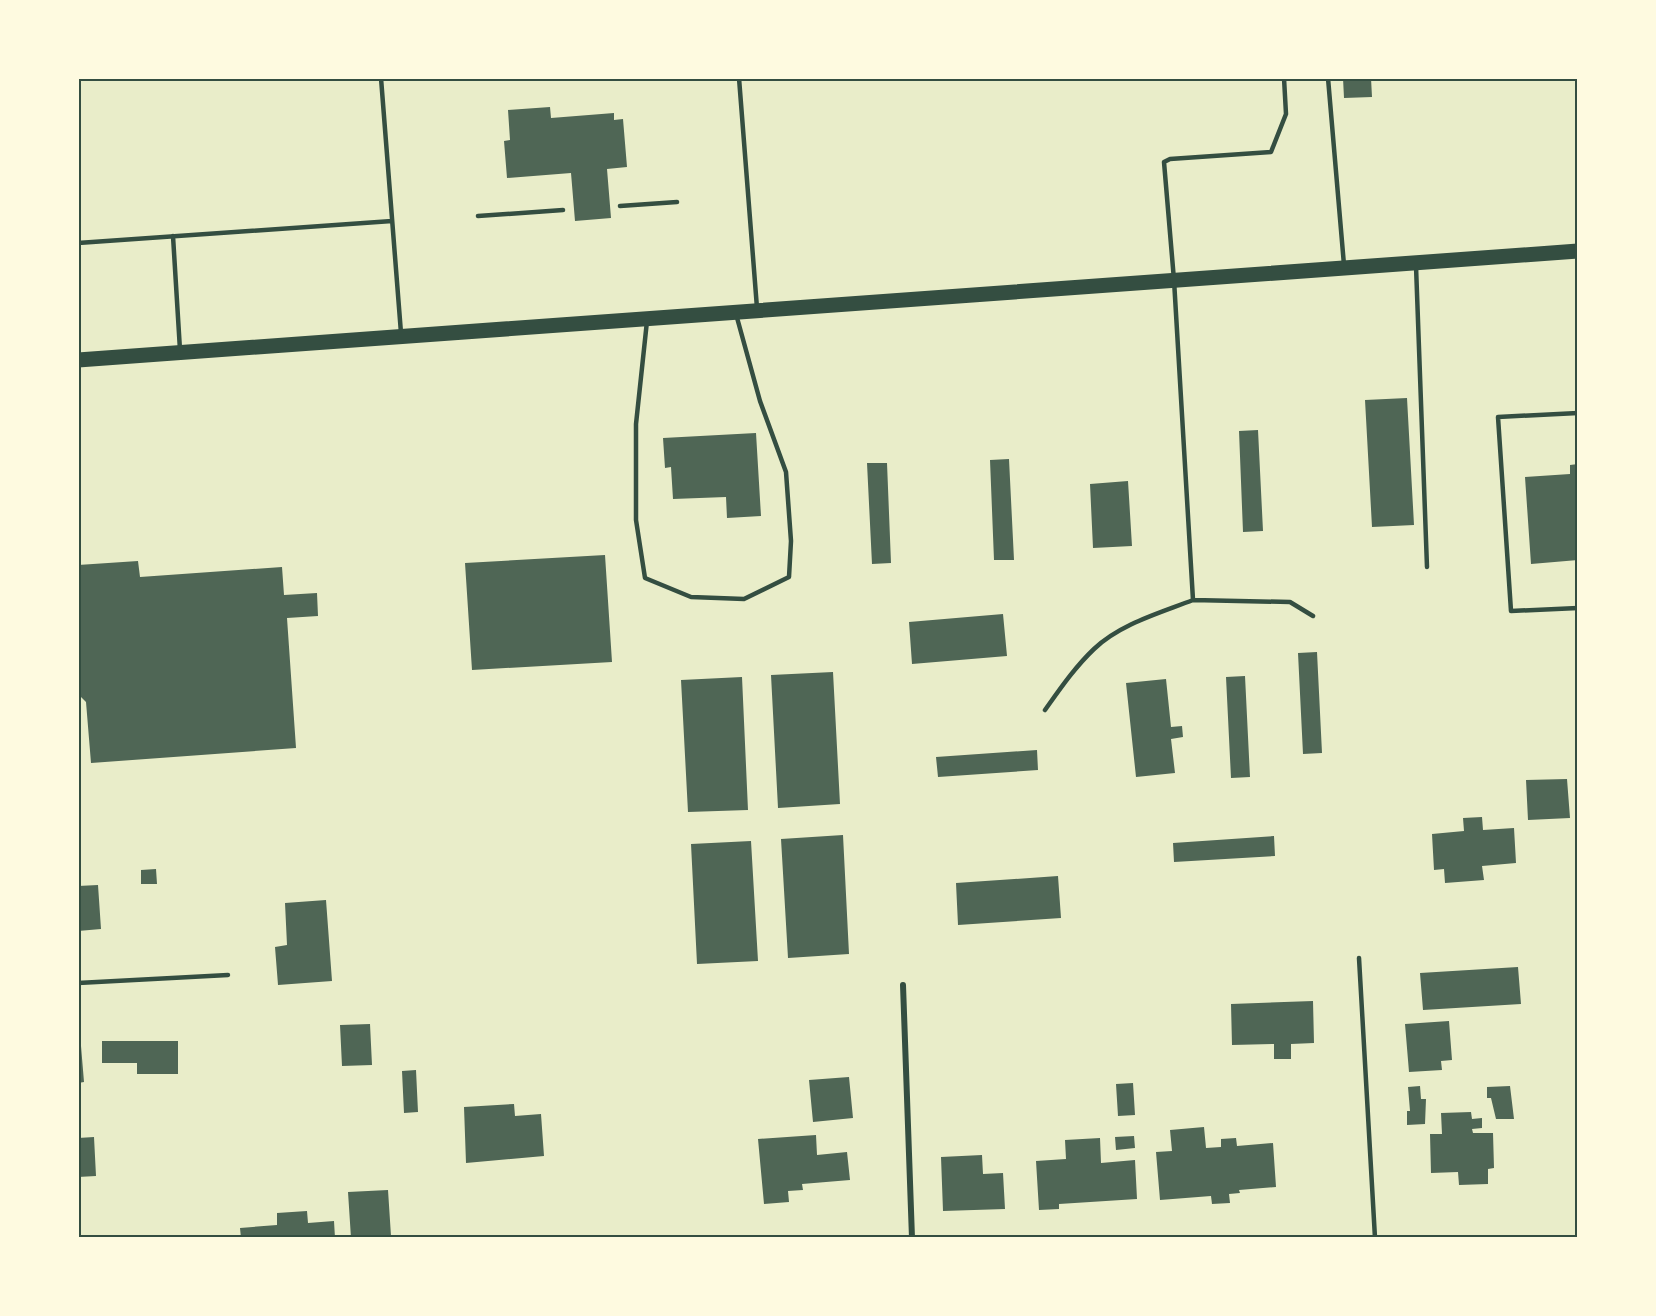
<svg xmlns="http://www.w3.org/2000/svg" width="1656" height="1316" viewBox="0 0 1656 1316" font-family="Commissioner,sans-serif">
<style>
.building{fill:#4f6655}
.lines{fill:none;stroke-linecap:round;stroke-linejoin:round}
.service{stroke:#344e41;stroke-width:4.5}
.minor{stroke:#344e41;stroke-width:6}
.primary{stroke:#344e41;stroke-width:15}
.neatline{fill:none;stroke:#344e41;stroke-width:2}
</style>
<rect width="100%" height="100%" fill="#e9edc9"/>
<path class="building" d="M1343 78H1371L1372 97 1344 98Z
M550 107 551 118 614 113V120L623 119 627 167 607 169 611 218 575 221 571 173 507 178 504 141 510 140 508 110Z
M1407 398 1414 525 1372 527 1365 400Z
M1258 430 1263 531 1243 532 1239 431Z
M756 433 761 516 727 518 726 497 673 499 671 467 665 468 663 438Z
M1009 459 1014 560H994L990 460Z
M867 463H887L891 563 872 564Z
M1578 464V560L1531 564 1525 477 1570 474V465Z
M1128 481 1132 546 1093 548 1090 484Z
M605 555 612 662 472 670 465 563Z
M138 561 140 577 282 567 284 595 317 593 318 616 287 618 296 748 91 763 86 702 78 694V565Z
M1003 614 1007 656 912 664 909 622Z
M1317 652 1322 753 1303 754 1298 653Z
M833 672 840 804 778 808 771 675Z
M1245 676 1250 777 1231 778 1226 677Z
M742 677 748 810 688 812 681 680Z
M1166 679 1171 727 1182 726 1183 737 1171 739 1175 773 1136 777 1126 683Z
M1037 750 1038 770 938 777 936 757Z
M1567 779 1570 818 1528 820 1526 780Z
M1482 817 1483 830 1514 828 1516 863 1482 866 1484 880 1445 883 1444 869 1434 870 1432 834 1464 831 1463 818Z
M843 835 849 954 788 958 781 839Z
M1274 836 1275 856 1174 862 1173 843Z
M751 841 758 961 697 964 691 844Z
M156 869 157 884H141V870Z
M1058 876 1061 918 958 925 956 883Z
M98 885 101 929 78 931V886Z
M326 900 332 981 278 985 275 947 287 945 285 903Z
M1518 967 1521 1004 1423 1010 1420 973Z
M1313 1001 1314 1043 1291 1044V1059H1274V1044L1232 1045 1231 1004Z
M1449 1021 1452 1060 1441 1061 1442 1070 1409 1072 1405 1024Z
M370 1024 372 1065 342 1066 340 1025Z
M102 1041H178V1074H137V1063H102Z
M78 1046H81L84 1082 78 1083Z
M416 1070 418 1112 404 1113 402 1071Z
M849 1077 853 1118 813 1122 809 1080Z
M1133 1083 1135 1115 1118 1116 1116 1084Z
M1420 1086 1421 1099H1426L1425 1124 1407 1125V1111H1410L1408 1087Z
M1510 1086 1514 1119H1496L1491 1098H1487V1087Z
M514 1104 515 1116 541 1114 544 1156 466 1163 464 1107Z
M1471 1112 1472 1119 1482 1118V1128L1472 1129 1473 1133H1493L1494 1168 1488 1169V1184L1459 1185 1458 1172 1431 1173 1430 1134H1442L1441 1113Z
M1204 1127 1206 1148 1221 1147V1139L1236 1138 1237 1146 1273 1143 1276 1187 1239 1190 1240 1193 1229 1194 1230 1203 1212 1204 1211 1196 1160 1200 1156 1152 1172 1151 1170 1130Z
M816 1135 817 1155 847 1152 850 1180 802 1184 803 1190 788 1191 789 1202 764 1204 758 1139Z
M1134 1136 1135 1148 1116 1150 1115 1137Z
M94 1137 96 1176 78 1177V1138Z
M1100 1138 1101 1163 1135 1160 1137 1199 1059 1204V1209L1039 1210 1036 1161 1066 1159 1065 1140Z
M982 1155 983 1174 1003 1173 1005 1209 943 1211 941 1157Z
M388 1190 391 1236 351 1238 348 1192Z
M307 1211 308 1223 334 1221 335 1238H241L240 1228 277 1225V1213Z"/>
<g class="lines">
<path class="service" d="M381 78 401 333
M739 78 757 308
M1328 78 1344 265
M620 206 677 202
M478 216 563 210
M173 236 180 350
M78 243 392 221
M1577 254 1578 269
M1416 266 1427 567
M647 321 636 424V520L645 578 691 597 744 599 789 577 791 541 786 472 760 401 736 314
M1578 413 1498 417 1511 611 1578 608
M1193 600 1290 602 1313 616
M1045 710C1060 689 1075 667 1094 649 1120 624 1160 613 1193 600L1174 280 1164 162 1170 159 1271 152 1286 114 1284 78
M1359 958 1375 1238
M78 983 228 975"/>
<path class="minor" d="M903 985 912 1238"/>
<path class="primary" d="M78 360 1578 251"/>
</g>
<rect width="1656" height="1316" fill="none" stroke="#fefae0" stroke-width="159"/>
<rect x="80" y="80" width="1496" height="1156" class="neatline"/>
</svg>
